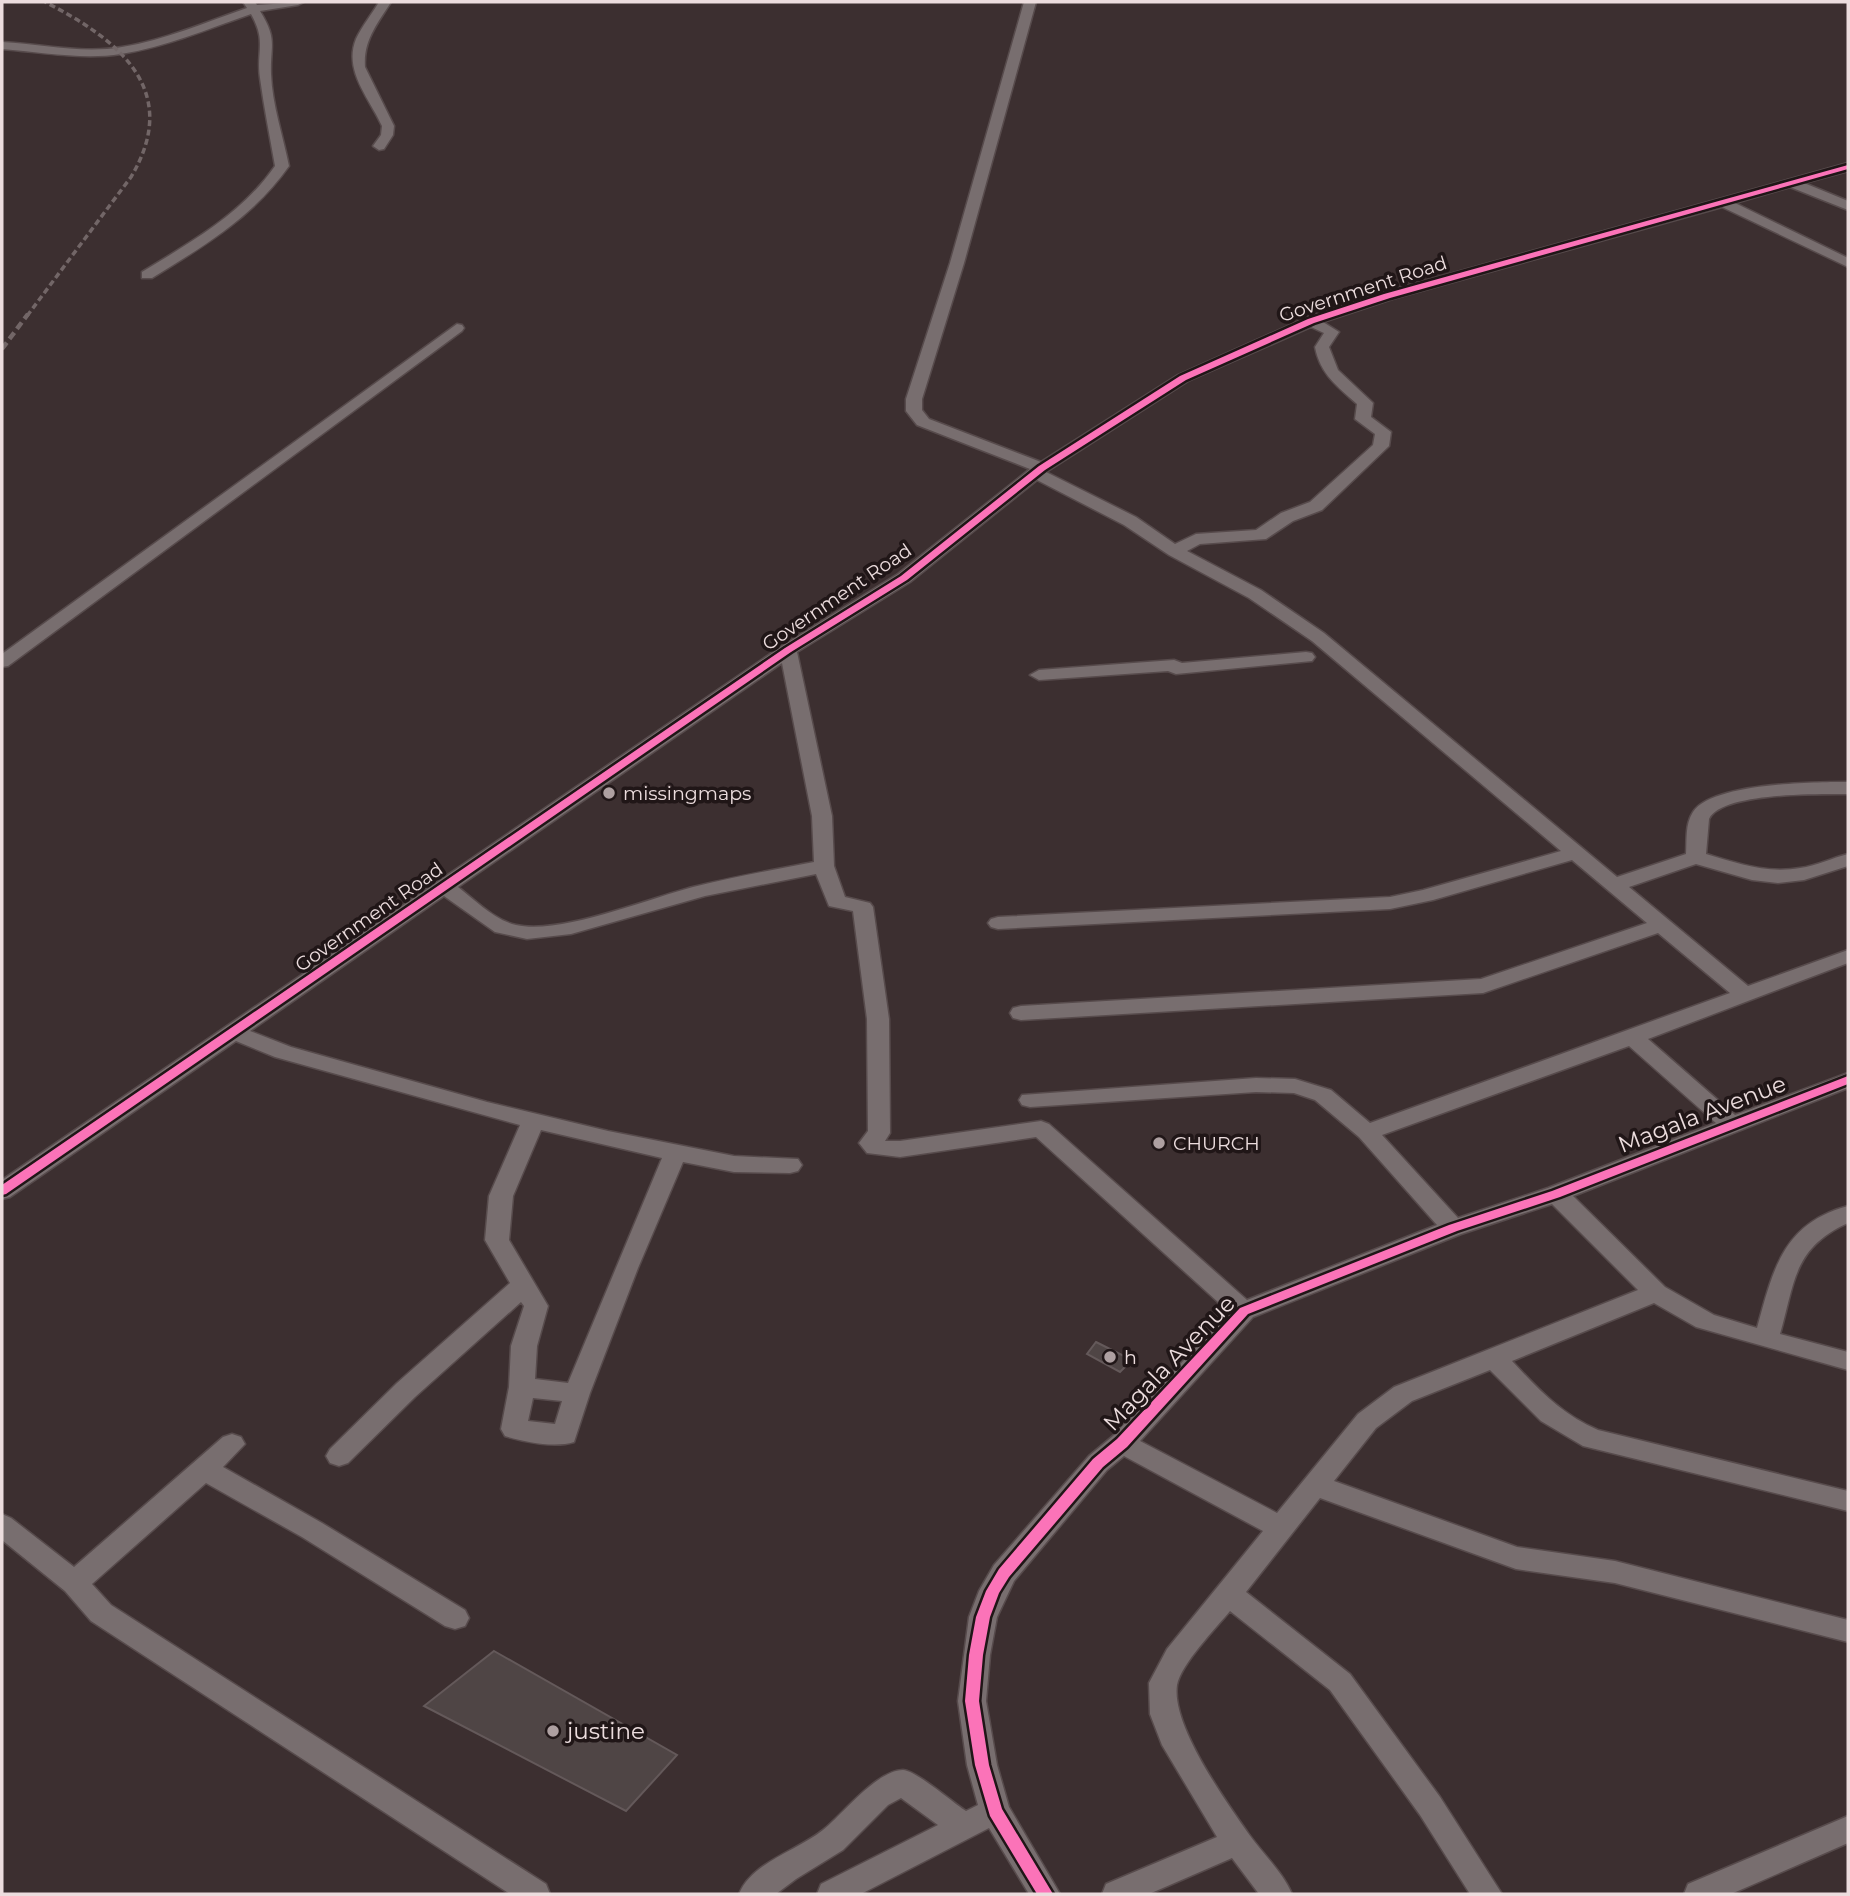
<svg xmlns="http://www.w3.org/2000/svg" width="1850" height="1896" viewBox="0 0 1850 1896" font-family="Montserrat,sans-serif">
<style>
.building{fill:#4f4545;stroke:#64595a;stroke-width:2}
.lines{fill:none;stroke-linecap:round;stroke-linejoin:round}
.minor-casing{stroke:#574b4c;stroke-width:3}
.minor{fill:#786e6f;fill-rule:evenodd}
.rail-far1{stroke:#726667;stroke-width:3.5;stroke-dasharray:6 3.5;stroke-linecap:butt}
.rail{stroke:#726667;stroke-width:4.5;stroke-dasharray:8 4.5;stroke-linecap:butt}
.cycleway-casing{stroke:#201617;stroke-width:5}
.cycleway{fill:#fb73b8;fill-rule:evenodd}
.poi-dot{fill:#aea0a1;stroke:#201617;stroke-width:2.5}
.labels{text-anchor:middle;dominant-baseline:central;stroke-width:7;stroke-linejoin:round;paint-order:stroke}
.street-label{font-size:19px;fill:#ecddde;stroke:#201617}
.poi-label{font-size:19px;fill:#ecddde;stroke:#201617;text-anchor:start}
.near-street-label{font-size:23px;fill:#ecddde;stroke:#201617}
.near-poi-label{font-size:23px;fill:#ecddde;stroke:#201617;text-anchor:start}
</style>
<rect width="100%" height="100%" fill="#3c2f30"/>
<path class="building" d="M1096 1342 1132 1360 1120 1372 1087 1354Z
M494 1651 677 1755 626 1811 424 1706Z"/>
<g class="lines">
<g class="minor-casing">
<path id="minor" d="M243 2H255L257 5 304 2 298 5 260 11C278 40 270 45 271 74 272 104 283 136 289 166 253 217 204 246 152 278H142V272C191 242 242 214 275 166 270 137 264 108 260 78 256 51 267 42 251 14 208 29 165 47 121 54 83 60 40 52 2 49V42C41 44 83 54 122 47 165 40 206 22 247 8Z
M379 2H391C378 23 363 40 365 67L394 126 393 135 384 149 379 150 373 146 381 135 382 126C370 99 343 71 356 39 362 26 372 14 379 2Z
M1024 2H1036L964 263 922 399V410L929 419 1041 462 1178 375 1306 318 1382 293 1848 163V171L1804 183 1848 201V210L1790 187 1735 203 1848 258V267L1722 207 1392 299 1323 322 1339 332 1329 347 1338 370 1373 403 1371 417 1391 432 1389 446 1322 510 1293 521 1266 539 1200 544 1187 551 1261 590 1324 633 1617 877 1686 854C1687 840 1685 824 1693 812 1712 783 1815 782 1848 782V794C1821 794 1721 792 1709 819L1706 854C1737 863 1767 874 1800 868 1816 866 1832 858 1848 854V866L1804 880 1778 883 1752 880 1696 864 1629 887 1748 986 1848 950V963L1648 1039 1735 1115 1848 1073V1088L1573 1196 1665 1287 1714 1315 1757 1328C1773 1270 1783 1223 1848 1206V1223C1793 1248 1795 1282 1780 1334L1848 1352V1370L1696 1327 1654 1303 1512 1361C1538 1389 1562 1415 1598 1430L1848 1491V1511L1583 1446 1541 1421 1490 1370 1412 1401 1376 1428 1334 1481 1517 1547 1615 1561 1848 1620V1642L1615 1583 1516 1569 1320 1498 1246 1592 1350 1674 1440 1797 1502 1894H1470L1420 1815 1330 1690 1230 1611C1216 1628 1181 1664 1177 1685 1171 1725 1225 1800 1248 1833 1262 1853 1282 1871 1292 1894H1259L1232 1858 1149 1894H1102L1106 1884 1217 1837 1162 1745 1150 1714 1149 1683 1167 1649 1263 1531 1124 1456 1107 1470 1014 1581 997 1617 990 1655 986 1701 997 1765 1009 1807 1060 1894H1029L989 1828 861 1894H817L821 1884 938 1825 901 1798 888 1805 843 1850 796 1879 776 1894H739C752 1862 797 1851 823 1830 842 1815 877 1770 903 1770 917 1771 953 1803 966 1811L978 1805 967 1765 958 1701 969 1617 979 1591 994 1565 1089 1456 1113 1436 1229 1312 1036 1137 900 1157 867 1153 859 1143 868 1131 867 1019 853 911 829 906 816 874 705 896 571 934 527 939 495 932 444 896 250 1031 291 1047 487 1102 608 1131 734 1156 798 1159 802 1165 798 1171 790 1173 734 1172 683 1162 638 1268 590 1393 574 1442C555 1448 524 1442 505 1436L501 1429 509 1387 511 1346 524 1306 521 1302 415 1397 348 1463 339 1466 330 1463 326 1456 330 1449 397 1383 510 1283 485 1240 489 1196 520 1125 275 1057 236 1041 10 1197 2 1199V1180L782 646 898 574 1030 469 917 425 906 411V399L950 263ZM1311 327 1324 333 1315 347C1320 374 1338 387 1357 404L1355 419 1375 434 1373 445 1310 502 1281 513 1256 530 1196 534 1175 544 1136 517 1046 472 1188 381ZM1037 480 1124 525 1169 555 1249 598 1312 641 1561 851 1423 890 1390 897 998 917 991 919 988 923 991 927 998 929 1390 909 1433 900 1572 860 1647 923 1481 979 1021 1006 1013 1008 1010 1013 1013 1018 1021 1020 1483 993 1658 933 1730 993 1370 1123 1331 1090 1295 1079 1256 1078 1022 1095 1019 1100 1022 1105 1030 1107 1256 1092 1294 1093 1315 1100 1359 1137 1437 1225 1247 1300 1049 1124 1041 1121 900 1141H885L890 1133 889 1019 873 907 870 903 845 897 834 866 832 816 797 652 910 582ZM782 663 812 816 814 862C773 870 733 877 693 887 647 899 560 935 516 925 494 920 475 900 458 887ZM1629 1046 1716 1123 1548 1188 1458 1218 1382 1135ZM541 1130 662 1158 568 1383 535 1379 537 1346 548 1306 509 1240 513 1196ZM1552 1204 1638 1290 1394 1387 1358 1414 1277 1513 1140 1441 1253 1317 1461 1234ZM533 1398 562 1401 555 1424 528 1421Z
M457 324 462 325 464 328 462 331 8 666 2 667V654Z
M1306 652 1312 653 1315 657 1312 661 1176 674 1168 671 1039 680 1030 675 1039 670 1174 660 1182 663Z
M232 1434 241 1437 245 1444 223 1467 322 1523 465 1610 469 1618 465 1626 455 1629 445 1626 302 1537 206 1483 92 1584 111 1605 546 1884 550 1894H510L91 1621 65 1591 2 1540V1514L11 1518 74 1567 223 1437Z
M1848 1816V1843L1731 1894H1684L1688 1884Z"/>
</g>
<use href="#minor" class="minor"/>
<path class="rail-far1" d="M27 316 131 177C183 90 118 39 45 2"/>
<path class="rail" d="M2 349 28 314"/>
<g class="cycleway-casing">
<path id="cycleway" d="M1848 165V169L1390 298 1314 323 1186 380 1045 470 907 580 791 652 6 1194 2 1195V1185L785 648 901 576 1039 466 1180 376 1308 319 1384 294Z
M1848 1076V1084L1560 1197 1457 1231 1248 1314 1127 1447 1103 1467 1009 1577 999 1593 990 1617 983 1655 979 1701 989 1765 1002 1809 1053 1894H1037L990 1816 975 1765 965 1701 969 1655 976 1617 986 1591 999 1569 1093 1459 1117 1439 1240 1308 1449 1225 1552 1191Z"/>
</g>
<use href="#cycleway" class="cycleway"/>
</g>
<g class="poi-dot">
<circle cx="609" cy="793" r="7"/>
<circle cx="1159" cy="1143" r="7"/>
<circle cx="1110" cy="1357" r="7"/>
<circle cx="553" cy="1731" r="7"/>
</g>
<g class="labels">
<g class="street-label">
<text transform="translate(1363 289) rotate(-18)">Government Road</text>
<text transform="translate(837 597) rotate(-34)">Government Road</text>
<text transform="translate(369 917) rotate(-35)">Government Road</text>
</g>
<g class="poi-label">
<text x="623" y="793">missingmaps</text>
<text x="1173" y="1143">CHURCH</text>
<text x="1124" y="1357">h</text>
</g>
<g class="near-street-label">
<text transform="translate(1702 1114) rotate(-21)">Magala Avenue</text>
<text transform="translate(1169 1363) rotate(-46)">Magala Avenue</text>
</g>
<g class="near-poi-label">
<text x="567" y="1731">justine</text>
</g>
</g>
<rect width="1850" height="1896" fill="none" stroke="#ecddde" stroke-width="7"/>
</svg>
